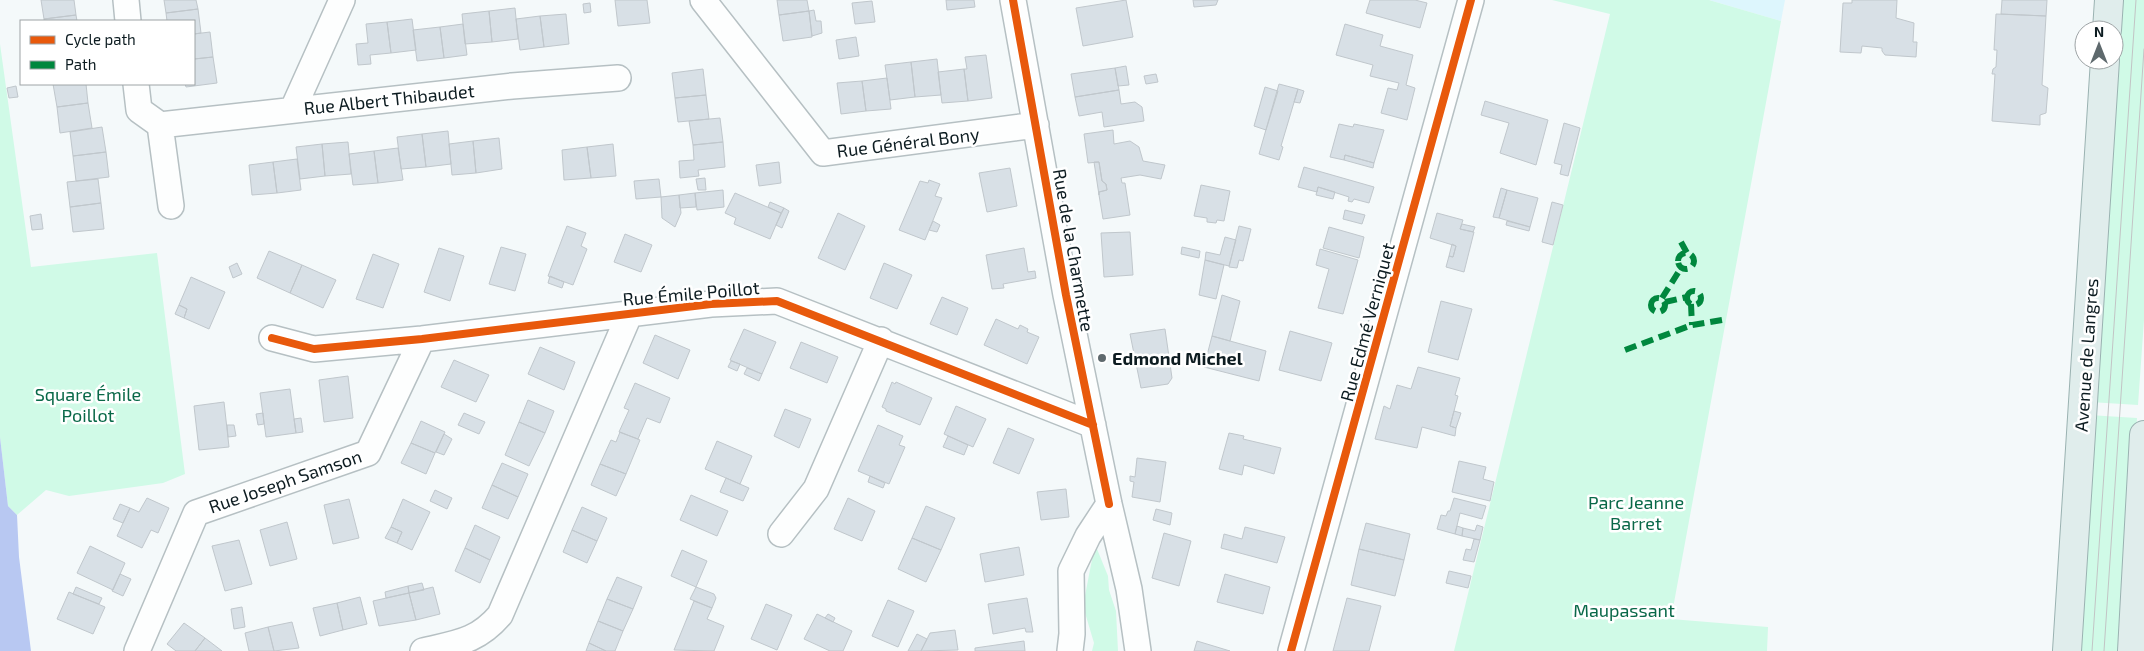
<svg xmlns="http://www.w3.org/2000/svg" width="2144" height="651" viewBox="0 0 2144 651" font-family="'Exo 2',sans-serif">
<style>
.built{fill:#ddf6fd}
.green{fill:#d0fae7}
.water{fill:#b8c8f2}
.building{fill:#d8e0e6;stroke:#c0c7cc}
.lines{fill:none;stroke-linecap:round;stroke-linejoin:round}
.minor-casing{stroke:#b6c0c3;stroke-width:28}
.primary-casing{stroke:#9ab2b1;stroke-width:30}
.minor{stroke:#fdfefe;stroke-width:25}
.primary{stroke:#e0edec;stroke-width:28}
.tram{stroke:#c2c4c5;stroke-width:1}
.quiet{stroke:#00873e;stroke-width:6;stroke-dasharray:12 6;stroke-linecap:butt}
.cycleway-casing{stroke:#fff;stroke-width:11}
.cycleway{stroke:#e8590c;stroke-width:8}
.poi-dot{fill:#5e696d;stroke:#fff;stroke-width:2}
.labels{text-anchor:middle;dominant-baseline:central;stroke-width:5;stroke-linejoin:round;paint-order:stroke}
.street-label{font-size:18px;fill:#0d1c21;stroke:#fff}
.poi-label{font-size:18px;font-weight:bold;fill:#0d1c21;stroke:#fff;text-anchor:start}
.park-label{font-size:18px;fill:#096848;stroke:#fff}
</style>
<rect width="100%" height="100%" fill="#f4f9fa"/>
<path class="built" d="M1709 0H1785L1781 21Z"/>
<path class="green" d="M1552 0H1709L1781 21 1671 619 1768 627 1767 651H1454L1610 14Z
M2116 0H2144V320L2138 405 2090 402 2114 60Z
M0 44 31 267 157 253 185 474 163 483 69 496 46 490 17 515 8 506 0 437Z
M2089 415 2137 418 2123 651H2074Z
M1095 544 1108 576 1109 590 1116 611 1118 651H1092L1094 643 1083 606Z"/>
<path class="water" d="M0 437 8 506 17 515 19 557 31 651H0Z"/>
<path class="building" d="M41 0H74L76 15 44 19Z
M164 0H196L198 9 166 13Z
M615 0H647L650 23 618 26Z
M777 0H807L809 11 779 15Z
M946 0H974L975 7 947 10Z
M1126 0 1133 37 1083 46 1076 8Z
M1193 0H1218L1216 5 1194 7Z
M1370 0H1415L1427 3 1420 28 1366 13Z
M1852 0H1897L1896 18 1914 23 1913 42H1917L1916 57 1885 55 1882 51V48L1862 46 1861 53 1840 52 1843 3H1852Z
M2002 0H2047L2046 16 2001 14Z
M872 1 875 22 855 24 852 3Z
M590 3 591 12 584 13 583 4Z
M515 8 518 39 492 42 489 11Z
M198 9 201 33 194 34V21H167L166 13Z
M814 10 816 21H821L822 33 812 36 809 11Z
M489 11 492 42 465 44 462 14Z
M809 11 812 37 783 41 779 15Z
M566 14 569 44 544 47 540 16Z
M1996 14 2046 16 2042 85 2048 88 2046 113 2040 115V125L1992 121 1995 74H1992L1993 69 1996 67 1997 50H1994Z
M76 15 77 21H44V19Z
M540 16 544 47 520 50 516 19Z
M412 19 416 50 391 53 387 22Z
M387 22 391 53 370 55 371 64 358 65 356 44 368 43 366 24Z
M463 24 467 55 444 58 440 27Z
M1345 24 1383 35 1380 46 1413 55 1406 85 1415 88 1407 120 1381 113 1388 88 1397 90 1399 83 1370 76 1373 65 1336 55Z
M440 27 444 58 417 61 413 30Z
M210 32 213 57 194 59V34Z
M856 37 859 56 839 59 836 40Z
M986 55 992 98 968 101 964 69H967L965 57Z
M213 57 217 83 186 87 185 84H194V59Z
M937 59 941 95 915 97 911 62Z
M911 62 915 97 890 100 885 65Z
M1126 66 1129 85 1118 86 1115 68Z
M1115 68 1119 90 1075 97 1071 74Z
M703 69 706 95 675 98 672 73Z
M964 69 968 101 942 103 938 72Z
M1156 74 1158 82 1146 84 1144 76Z
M887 78 891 109 866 111 862 81Z
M862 81 866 111 841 114 837 83Z
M53 84H86L88 103 57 107Z
M1279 84 1298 89 1281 146 1283 147 1279 160 1259 154Z
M16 86 18 97 9 98 7 88Z
M1265 87 1278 91 1266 130 1254 126Z
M1298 89 1304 91 1300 103 1294 102Z
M1119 90 1121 104 1135 102 1142 107 1144 121 1104 127 1102 112 1079 116 1075 97Z
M706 95 709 119 678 122 675 98Z
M1485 101 1548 120 1536 165 1500 153 1509 123 1481 115Z
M88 103 92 128 60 133 57 107Z
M720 118 723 142 693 145 689 121Z
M1564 123 1580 128 1568 176 1560 174 1562 165 1554 163Z
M1339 124 1353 127 1354 124 1384 130 1374 163 1345 155 1344 160 1330 157Z
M102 127 106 152 73 156 70 132Z
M1113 130 1114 144 1130 141 1139 147 1143 161 1165 165 1161 179 1140 175 1121 178 1122 183H1125L1130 215 1103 219 1099 195V192L1107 190 1106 184 1102 181 1099 162 1088 163 1084 134Z
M448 131 451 164 426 167 422 134Z
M422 134 426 167 401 169 397 137Z
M499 138 502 169 476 173 473 141Z
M473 141 476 173 452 175 449 144Z
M348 142 351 174 325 176 322 144Z
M723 142 725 167 698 170 699 176 680 178 679 161 694 160 693 145Z
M322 144 325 176 300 179 296 147Z
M613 144 616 176 591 178 587 147Z
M587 147 591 178 564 180 562 150Z
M398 148 403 180 378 183 374 151Z
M374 151 378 183 353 185 349 154Z
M106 152 109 177 76 181 73 156Z
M1345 155 1374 163 1373 168 1344 160Z
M297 159 301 190 277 193 273 162Z
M273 162 277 193 252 195 249 165Z
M779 162 781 183 759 186 756 165Z
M1094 162H1099L1102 181 1106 184 1107 190 1099 192V195Z
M1304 167 1374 187 1369 203 1354 199 1352 202 1348 201 1349 197 1318 187 1317 192 1298 187Z
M1010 168 1017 206 987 212 979 173Z
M705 178 706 190H698L696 179Z
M98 179 101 203 70 207 67 182Z
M659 179 661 197 636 199 634 181Z
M929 180 940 184 935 196 942 198 925 240 899 230 920 181 928 183Z
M1201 185 1230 191 1224 221 1217 220 1216 223 1207 222V218L1194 216Z
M1318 187 1335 192 1333 199 1316 195Z
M1501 188 1507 190 1499 218 1493 217Z
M723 190 724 207 697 210 695 193Z
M1507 190 1538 198 1530 227 1499 218Z
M695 193 696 207 680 208 679 195Z
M735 193 781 213 770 239 734 224 736 218 725 213Z
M679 195 681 213 675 227 662 218 661 197Z
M770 202 784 208 781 213 768 207Z
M1552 202 1563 205 1553 245 1542 242Z
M101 203 104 229 73 232 70 207Z
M784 208 789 211 782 228 776 225Z
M1345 210 1365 215 1362 224 1343 219Z
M838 213 865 226 845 270 818 258Z
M1437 213 1463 220 1460 229 1474 232 1464 272 1446 267 1449 256 1453 257 1456 246 1430 238Z
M41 214 43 229 32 230 30 216Z
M933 221 940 225 937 232 929 230Z
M1507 221 1530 227 1529 231 1506 225Z
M1462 224 1475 227 1473 232 1460 229Z
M567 226 586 233 581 246 587 249 573 285 548 276Z
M1239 226 1251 229 1243 261 1239 260 1237 268 1229 267Z
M1329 227 1364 237 1359 258 1323 248Z
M1130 232 1133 275 1104 277 1101 233Z
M625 234 652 245 641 272 614 262Z
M1225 237 1236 240 1229 266 1205 260 1206 252 1220 255Z
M1452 244 1456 246 1453 257 1449 256Z
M501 247 526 254 515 291 489 284Z
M1182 247 1200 251 1199 258 1181 254Z
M439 248 464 256 450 301 424 292Z
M1024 248 1028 272 1035 271 1036 278 1003 284 1004 288 992 289 986 255Z
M1320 249 1358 260 1343 314 1318 308 1329 269 1316 265Z
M269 251 302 265 290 293 257 278Z
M373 254 399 264 383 308 356 299Z
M1205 260 1224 265 1216 299 1199 295Z
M237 263 242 274 233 278 229 267Z
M884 263 912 275 897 309 870 298Z
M302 265 336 280 323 308 290 293Z
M550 276 564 282 562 288 548 283Z
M191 277 225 292 209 329 184 318 187 309 179 305Z
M1222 295 1240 301 1230 341 1212 336Z
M942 297 968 308 957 335 930 324Z
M1441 301 1472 309 1458 360 1428 352Z
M179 305 187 309 184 318 175 314Z
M996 319 1018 329 1020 325 1028 329 1027 332 1039 337 1027 364 984 345Z
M744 329 776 342 762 374 730 360Z
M1165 329 1172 378 1168 384 1141 388 1130 334Z
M1290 331 1332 343 1321 381 1279 370Z
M655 335 690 350 678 379 643 363Z
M1212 336 1266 351 1259 381 1204 367Z
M801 342 838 357 827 383 790 368Z
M540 347 575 362 564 390 528 374Z
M454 360 489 375 476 402 441 387Z
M731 361 740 364 737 371 728 367Z
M1418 367 1460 378 1455 395 1458 396 1450 426 1456 428 1455 436 1422 427 1417 448 1375 439 1384 406 1390 409 1397 385 1411 389Z
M747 368 762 374 759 381 744 374Z
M348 376 353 418 324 422 319 380Z
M892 382 895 384 896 382 932 398 920 425 886 411V409L882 407Z
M635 383 670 398 660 423 647 418 638 439 619 432 629 410 624 408Z
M290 389 296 433 266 437 260 393Z
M528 400 554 411 545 433 519 422Z
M224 402 229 447 199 450 194 406Z
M956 406 986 419 973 447 944 434Z
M785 409 811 419 799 448 774 436Z
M1454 411 1461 413 1456 428 1450 426Z
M263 413 264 424 258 425 256 414Z
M464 413 485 422 479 434 458 425Z
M301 418 303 432 296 433 294 419Z
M421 421 445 432 435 453 411 443Z
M519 422 545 433 529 466 505 455Z
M227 425H234L236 436 228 437Z
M878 425 903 436 899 445 905 447 889 484 858 471Z
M1008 428 1034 439 1019 474 993 463Z
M620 432 640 440 626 474 600 464 611 440 616 442Z
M1229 433 1244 436 1243 439 1281 448 1274 474 1244 465 1242 475 1219 469Z
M444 434 452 439 444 455 436 452Z
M948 436 968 445 964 455 943 447Z
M717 441 752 456 740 484 705 469Z
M411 443 435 453 426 474 401 463Z
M1137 458 1166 462 1160 502 1132 497 1134 482 1130 481V476L1135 477Z
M1459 461 1486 467 1483 479 1494 482 1490 501 1452 492Z
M502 463 528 474 518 497 492 485Z
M600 464 626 474 616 496 591 485Z
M870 476 885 483 883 488 868 482Z
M726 478 749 488 743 501 720 492Z
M492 485 518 497 508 519 482 508Z
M1066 489 1069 517 1041 520 1037 492Z
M435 490 452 498 447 509 430 501Z
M691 495 728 511 717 536 680 520Z
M147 498 169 508 158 533 151 530 142 548 117 536 130 508 139 512Z
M848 498 875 511 862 541 834 529Z
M1454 498 1486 506 1482 519 1460 513 1455 534 1437 529 1441 515 1446 516 1448 511H1450Z
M349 499 359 538 333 544 324 505Z
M403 499 430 512 412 550 397 543 402 532 391 527Z
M120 504 130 508 123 523 113 519Z
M926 506 955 518 941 550 912 538Z
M582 507 607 518 597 541 572 530Z
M1156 509 1172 513 1170 525 1153 520Z
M287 522 297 559 270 566 260 530Z
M1366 523 1410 534 1404 560 1359 549Z
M475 525 500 537 490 560 465 548Z
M1477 525 1483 527 1480 540 1462 536 1463 528 1475 531Z
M1457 526 1463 528 1462 536 1455 534Z
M391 527 402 532 397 543 385 538Z
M1245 527 1285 537 1277 563 1221 548 1224 534 1242 539Z
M572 530 597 541 587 563 563 552Z
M1164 533 1191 541 1179 586 1152 578Z
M912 538 941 550 926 582 898 569Z
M1474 539 1480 540 1474 562 1463 560 1466 549 1471 550Z
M239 540 252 584 225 591 212 546Z
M90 546 125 563 113 590 77 573Z
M1019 547 1024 575 985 582 980 554Z
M465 548 490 560 480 583 455 571Z
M1359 549 1404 560 1395 596 1351 585Z
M682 550 707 561 696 587 671 576Z
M1449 571 1471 576 1468 588 1446 583Z
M120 574 131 579 123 596 112 591Z
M1225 574 1270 587 1263 614 1217 602Z
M617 577 642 587 633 609 607 599Z
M422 583 424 590 409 593 408 586Z
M408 586 409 593 386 598 385 592Z
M76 587 102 598 99 604 73 594Z
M433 587 440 614 416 620 409 593Z
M696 587 714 594 716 598 712 608 690 599Z
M69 592 105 607 93 634 57 619Z
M409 593 416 620 379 626 373 601Z
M360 597 367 624 343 630 337 603Z
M1027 598 1033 632H1026L1025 628 993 634 988 604Z
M1347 598 1381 606 1369 651H1333Z
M607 599 633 609 623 631 598 621Z
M888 600 914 611 898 647 872 636Z
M694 601 712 608 707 619 724 626 714 651 674 650Z
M337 603 343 630 320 636 313 608Z
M766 604 792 615 777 650 751 639Z
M242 607 245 627 234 629 231 609Z
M817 614 852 631 843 651H830L804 639Z
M828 614 835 618 833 622 825 618Z
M598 621 623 631 615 651H606L589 643Z
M292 622 299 648 274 651 268 627Z
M184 623 205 638 195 651H176L167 644Z
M268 627 274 651H249L245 633Z
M955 630 958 650 921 651 930 633Z
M917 634 927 639 921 651H908Z
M205 638 222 651H195Z
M1024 641 1025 651H975V648Z
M1197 641 1230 651H1194Z
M589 643 606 651H586Z"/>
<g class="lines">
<g class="minor-casing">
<path id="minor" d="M126 0 128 21
M703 0 823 153 1036 125
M1013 0 1066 295 1109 504 1129 589 1138 651
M136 84 139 110 160 125 171 206
M293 109 342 0
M160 125 512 86 618 78
M272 338 314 349 422 339 711 304 777 301 1093 425
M781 534 816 489 881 340
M137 651 196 513 368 453 422 339
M423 651C456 643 477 642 500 615L630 313
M1070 651 1072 634 1071 571 1088 536 1109 504
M1291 651 1471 0"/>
</g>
<g class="primary-casing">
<path id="primary" d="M2107 30 2109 0
M2067 651 2105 60
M2132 651 2144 435"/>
</g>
<use href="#minor" class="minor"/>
<use href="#primary" class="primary"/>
<path class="tram" d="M2092 651 2136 0
M2104 651 2144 49"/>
<path class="quiet" d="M1681 242 1687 253
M1678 261a8 8 0 1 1 16 0a8 8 0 1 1-16 0Z
M1687 298a7 7 0 1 1 14 0a7 7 0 1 1-14 0Z
M1651 305a7 7 0 1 1 14 0a7 7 0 1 1-14 0Z
M1662 298 1681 268
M1665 302 1687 297
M1691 304 1692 325
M1625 350 1692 325 1722 320"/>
<g class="cycleway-casing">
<path id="cycleway" d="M1013 0 1066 295 1109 504
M272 338 314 349 422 339 711 304 777 301 1093 425
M1291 651 1471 0"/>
</g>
<use href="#cycleway" class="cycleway"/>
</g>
<circle class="poi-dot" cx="1102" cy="358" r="5"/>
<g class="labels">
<g class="street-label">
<text transform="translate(389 99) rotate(-6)">Rue Albert Thibaudet</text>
<text transform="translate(908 142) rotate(-7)">Rue Général Bony</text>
<text transform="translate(1074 250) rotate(80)">Rue de la Charmette</text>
<text transform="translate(691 293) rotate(-5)">Rue Émile Poillot</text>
<text transform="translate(1367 322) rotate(-75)">Rue Edmé Verniquet</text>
<text transform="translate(2086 355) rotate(-86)">Avenue de Langres</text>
<text transform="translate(285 481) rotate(-19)">Rue Joseph Samson</text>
</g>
<g class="poi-label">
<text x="1112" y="358">Edmond Michel</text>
</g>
<g class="park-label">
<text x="88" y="394">Square Émile<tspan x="88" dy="21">Poillot</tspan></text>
<text x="1636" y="502">Parc Jeanne<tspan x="1636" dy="21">Barret</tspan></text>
<text x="1624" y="610">Maupassant</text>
</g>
</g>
<rect x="20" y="20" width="175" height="65" fill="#ffffff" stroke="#9ea4a6"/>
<rect x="30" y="36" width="25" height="8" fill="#e8590c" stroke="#9ea4a6"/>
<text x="65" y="45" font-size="15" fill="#0d1c21">Cycle path</text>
<rect x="30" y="61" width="25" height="8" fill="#00873e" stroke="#9ea4a6"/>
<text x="65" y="70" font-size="15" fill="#0d1c21">Path</text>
<g transform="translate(2099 45)"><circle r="24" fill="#ffffff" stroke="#9ea4a6"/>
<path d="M0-4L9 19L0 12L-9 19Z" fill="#5e696d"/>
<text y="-8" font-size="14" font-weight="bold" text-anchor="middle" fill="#0d1c21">N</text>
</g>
</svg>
